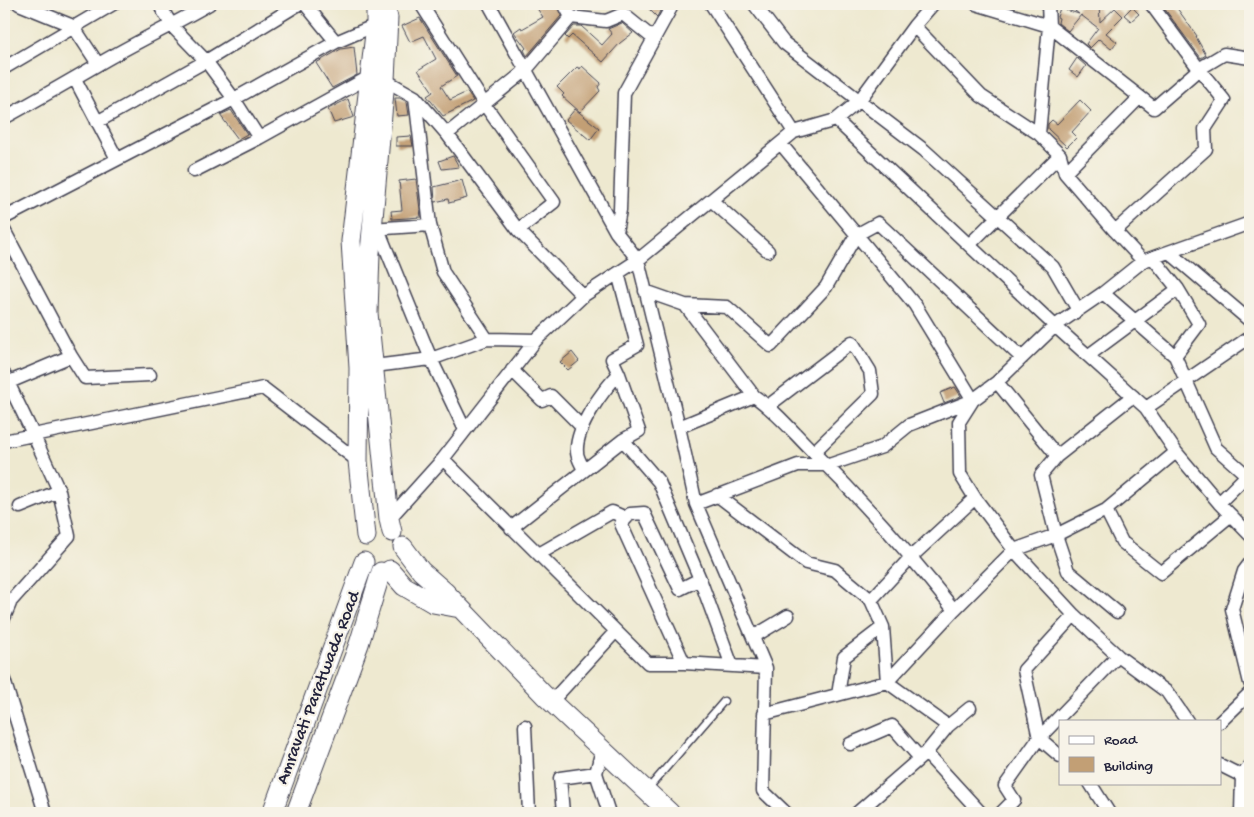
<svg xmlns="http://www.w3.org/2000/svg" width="1254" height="817" viewBox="0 0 1254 817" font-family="'Gochi Hand',sans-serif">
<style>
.building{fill:#c29f75}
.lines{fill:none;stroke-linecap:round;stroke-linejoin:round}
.lane-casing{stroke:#414051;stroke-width:9}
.street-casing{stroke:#414051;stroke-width:15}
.primary-casing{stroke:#414051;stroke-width:21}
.lane{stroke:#fff;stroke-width:6}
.street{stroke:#fff;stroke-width:12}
.primary{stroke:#fff;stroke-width:19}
.labels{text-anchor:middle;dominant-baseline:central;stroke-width:4.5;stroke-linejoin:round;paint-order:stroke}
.street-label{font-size:18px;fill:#22223b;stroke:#f7f3e8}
</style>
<rect width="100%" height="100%" fill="#f7f3e8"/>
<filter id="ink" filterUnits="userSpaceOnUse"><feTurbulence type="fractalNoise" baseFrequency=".02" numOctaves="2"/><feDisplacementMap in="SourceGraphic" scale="10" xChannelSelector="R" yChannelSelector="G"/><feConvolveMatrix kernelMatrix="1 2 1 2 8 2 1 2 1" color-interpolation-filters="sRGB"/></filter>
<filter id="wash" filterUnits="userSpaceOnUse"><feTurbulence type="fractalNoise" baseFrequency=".0096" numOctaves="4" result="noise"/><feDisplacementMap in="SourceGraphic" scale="20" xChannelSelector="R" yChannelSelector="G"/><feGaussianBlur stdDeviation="1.12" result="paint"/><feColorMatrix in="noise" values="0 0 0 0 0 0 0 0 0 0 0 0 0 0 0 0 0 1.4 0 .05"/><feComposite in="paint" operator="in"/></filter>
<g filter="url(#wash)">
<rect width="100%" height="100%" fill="#eee9d0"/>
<g id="blocks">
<path class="building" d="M534 4H556L561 16 527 56 524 50 526 48 514 32 521 27 522 29 543 17Z
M644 4H659L662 7 657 17Z
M1081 4H1099L1100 22 1115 8 1123 16 1106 33 1117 42 1111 49 1099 39 1090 48 1086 44 1098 28 1081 15 1068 31 1058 23 1059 18 1057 17 1060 8 1079 14 1075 11Z
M1161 4H1174L1197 36 1196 37 1206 55 1201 58Z
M1132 7 1139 14 1131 21 1124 15Z
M420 18 457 76 441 86 450 100 467 92 473 101 443 116 427 96 433 92 418 70 436 59 424 36 410 42 402 26Z
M622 23 633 33 620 43 603 62 572 35 568 39 565 36 574 26H581L602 45 612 34 608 29Z
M354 47 357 75 332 88 316 63 341 49Z
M1077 58 1086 66 1078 77 1069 70Z
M582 66 601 83 598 87 600 91 580 112 562 96 564 94 557 87 577 67 580 69Z
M395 98H400L407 102 409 115 397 116Z
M348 99 354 117 334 123 328 109Z
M1080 100 1091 111 1072 132 1077 137 1067 147 1048 129V124L1052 120 1057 124Z
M575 109 599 128 590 140 566 120Z
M231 110 247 134 238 139 220 115Z
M411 136 413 146H396V137Z
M453 156 459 167 442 169 439 161Z
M416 179 421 217 392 219 391 211 402 210 399 181Z
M462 180 467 198 449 203 448 199 435 202 434 187Z
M572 352 579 361 568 370 560 362Z
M955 387 961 396 944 403 940 393Z"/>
</g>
</g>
<g filter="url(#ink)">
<use href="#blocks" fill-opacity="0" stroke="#414051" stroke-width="1"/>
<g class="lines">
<g class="lane-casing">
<path id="lane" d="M647 790 724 701"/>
</g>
<g class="street-casing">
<path id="street" d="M19 4 73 26 98 64
M159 4 172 26 206 61 234 99 259 138
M305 4 336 42
M421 4 485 105 554 202 518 230
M489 4 616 232 638 260 679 427 696 504 766 668 763 791 786 813
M711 4 794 132
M754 4 784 43 924 150 1053 267 1078 310
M976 4 1049 26 1154 108 1199 69 1224 100 1205 129 1206 149 1115 231
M1048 4 1049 26 1039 134 1060 155 1065 173 1115 231 1143 261
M1151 4 1199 69 1224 54 1250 58
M4 5 5 4
M571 17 606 21 623 14 654 39
M914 26 981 96 1039 134
M4 68 113 4
M75 79 117 159
M415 97 430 225 443 272 487 339
M4 118C35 101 66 83 97 65 134 43 173 25 209 4
M836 120 859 101 914 26 933 4
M97 122 206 61 299 4
M447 134 525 71 571 17 564 4
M194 171 259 138 369 77 385 80 415 97 447 134 518 230 583 296
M1065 173 1140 97
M711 200 768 251
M4 218 234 99 336 42 376 25
M371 229 430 225
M378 229 431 359 465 430
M4 230 71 356
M616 232 620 210 624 93 673 4
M969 245 1060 155
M1169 252 1250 321
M645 291 685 305 754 396C776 411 793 432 812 451 863 501 910 554 954 610
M1103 293 1175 356 1199 324 1178 289 1153 258
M685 305 727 307 771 346 826 287 856 235 878 223 1022 358
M1089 355 1178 289
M1175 356 1216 448 1250 478
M366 367 431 359 487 339 536 340
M512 370 542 400 551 396 582 427
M4 374 33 434 59 491 69 536 11 601 4 618
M997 382 1057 456
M7 383 71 356 85 378 150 375
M768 406 852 342 870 371 873 394 814 452
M1146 408 1250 337
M679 427 754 396
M623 440 659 482 700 579 732 666
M4 441 263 388 358 461
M443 459 648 663H684L766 668
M584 470C582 465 577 458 577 452 575 428 603 390 619 374L612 359 637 345 618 273
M717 495 806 563 835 570 871 600 883 627 887 682 948 726
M1219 503 1247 475
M696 504 798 465H829L882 447 909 425 973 400 915 305 781 144
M20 507 59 491
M1106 510 1176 452
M389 519 443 459 536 340 583 296 638 260 794 132 836 120 1055 326 1146 408 1176 452 1219 503 1250 535
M511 528 623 440 639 431 619 374
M539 554 612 512 626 518
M1250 563 1244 571 1232 609 1250 683
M871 600 911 557 975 498
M1117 612 1068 571 1056 535 1041 475 1057 456 1133 396
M753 637 788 616
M684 663 621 524 630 514 644 513 680 589 700 579
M4 680 45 813
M838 695 844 657 883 627
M551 702 616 631
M764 714 887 682 954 610 1014 550 1056 535 1106 510 1122 542 1161 573 1231 515
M1187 721 1167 692 1118 656 1074 615 1014 550 975 498 960 474 959 422 973 400 997 382 1055 326 1103 293 1143 261 1250 223
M1220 722 1250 693
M525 726 529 813
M850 744 892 726 920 758
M602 750 596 773 609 813
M926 753 981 813
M1060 756 1039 738 1024 670 1074 615
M1220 765 1248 779
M1090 783 1109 813
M563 813 560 778 596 773
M857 813 926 753 948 726 970 708
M1001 813 1014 800 1005 786 1039 738 1118 656
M1241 813 1242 775 1250 766"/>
</g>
<g class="primary-casing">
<path id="primary" d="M388 17 385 80 370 253 368 313 389 519 392 532
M366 536 358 461 359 368 351 241 376 25V4
M403 547 421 571 446 593 544 695 670 813
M390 570 404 586 433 603 460 608
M272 813 364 562
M296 813 359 644 381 572"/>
</g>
<use href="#lane" class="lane"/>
<use href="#street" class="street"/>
<use href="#primary" class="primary"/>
</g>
</g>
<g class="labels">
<g class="street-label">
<text transform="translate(319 688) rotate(-69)">Amravati Paratwada Road</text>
</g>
</g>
<rect width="1254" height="817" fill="none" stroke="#f7f3e8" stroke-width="20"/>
<rect x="1059" y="720" width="162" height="65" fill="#f7f3e8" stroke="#a29fa3"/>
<rect x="1069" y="736" width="25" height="8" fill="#ffffff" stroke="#a29fa3"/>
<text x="1104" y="744" font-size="15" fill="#22223b">Road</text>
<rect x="1069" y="757" width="25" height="15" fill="#c29f75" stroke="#a29fa3"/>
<text x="1104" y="770" font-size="15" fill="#22223b">Building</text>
</svg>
